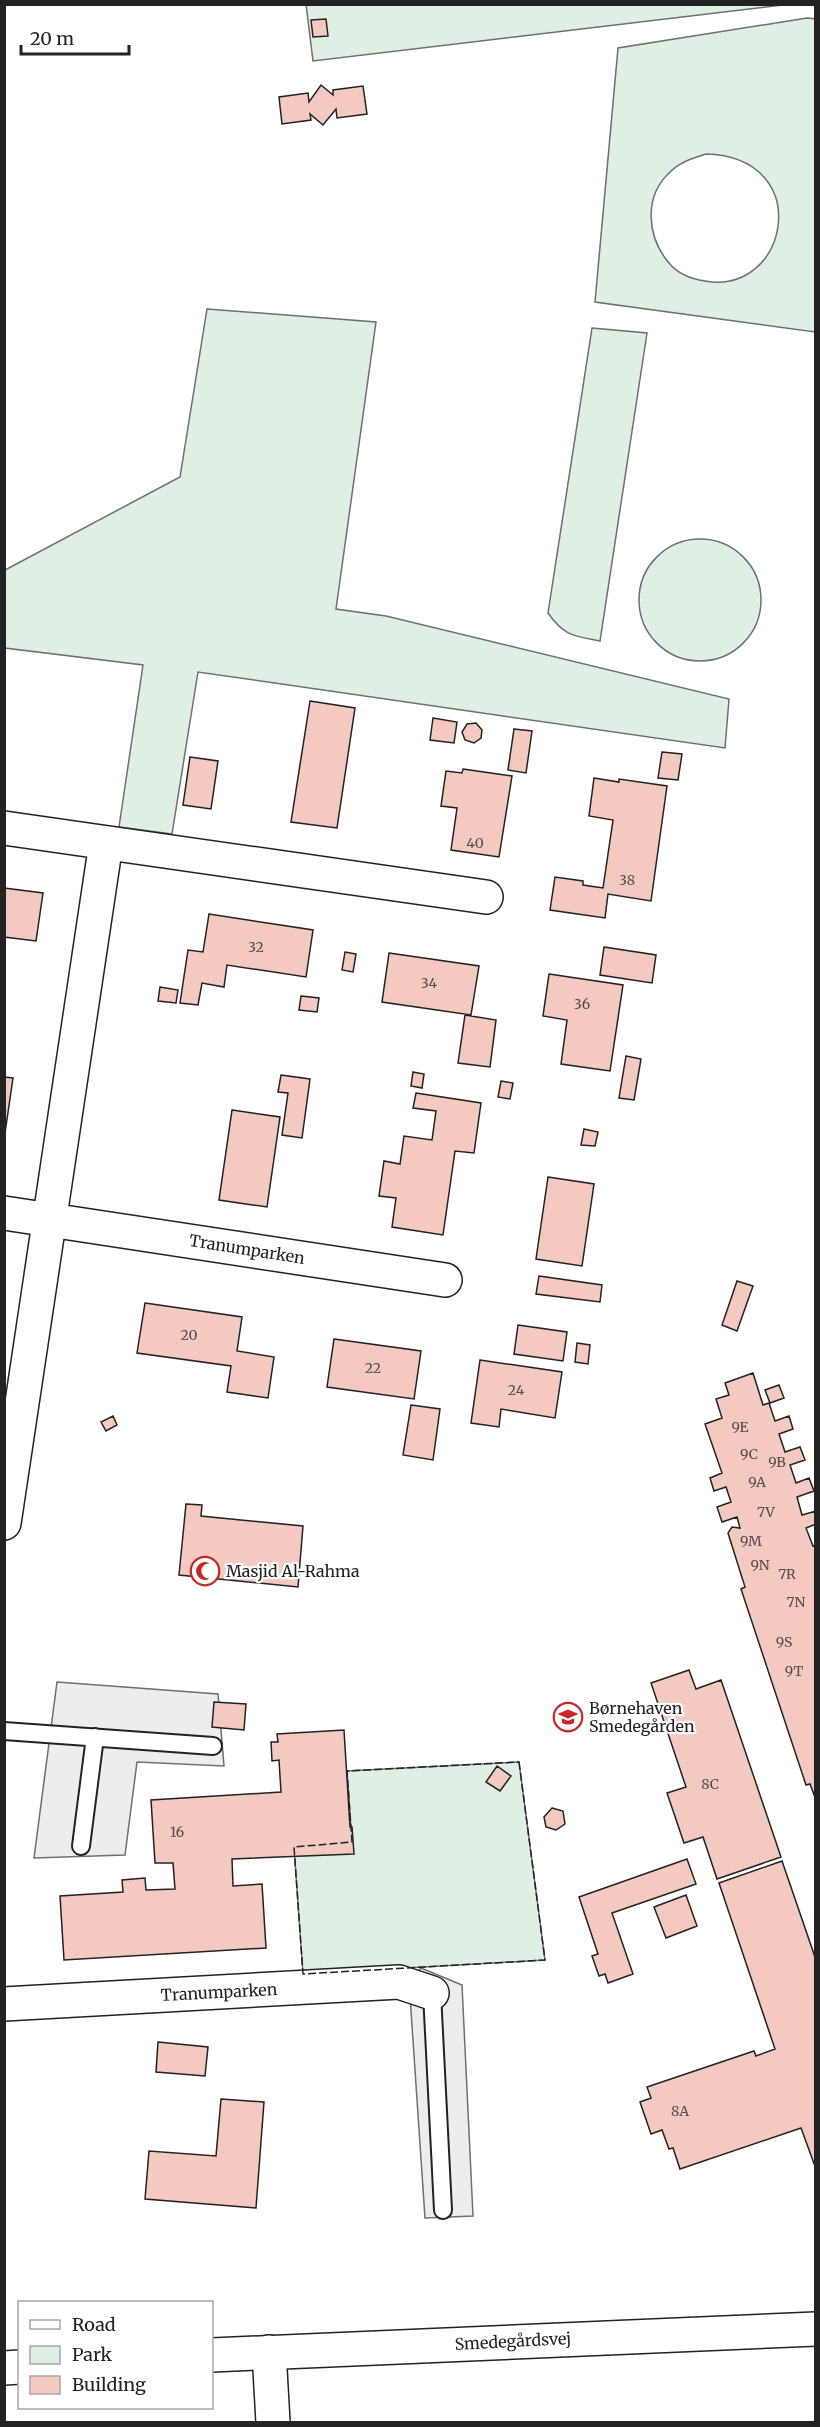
<svg xmlns="http://www.w3.org/2000/svg" width="820" height="2427" viewBox="0 0 820 2427" font-family="Merriweather,serif">
<style>
.green{fill:#e0efe3;stroke:#6f6f6f;stroke-width:1.5;fill-rule:evenodd}
.parking{fill:#ededed;stroke:#6f6f6f;stroke-width:1.5}
.building{fill:#f3c9c0;stroke:#222;stroke-width:1.5}
.lines{fill:none;stroke-linecap:round;stroke-linejoin:round}
.lane-casing{stroke:#222;stroke-width:20}
.street-casing{stroke:#222;stroke-width:36}
.secondary-casing{stroke:#222;stroke-width:36}
.lane{stroke:#fff;stroke-width:16}
.street{stroke:#fff;stroke-width:33}
.secondary{stroke:#fff;stroke-width:33}
.fence{stroke:#222;stroke-width:1.5;stroke-dasharray:8 3;stroke-linecap:butt}
.labels{text-anchor:middle;stroke-width:4.5;stroke-linejoin:round;paint-order:stroke}
.number-label{font-size:14px;fill:#564c4a}
.street-label{font-size:16px;fill:#222;stroke:#fff}
.poi-label{font-size:16px;fill:#222;stroke:#fff;text-anchor:start}
</style>
<rect width="100%" height="100%" fill="#fff"/>
<path class="green" d="M306,4L783,5L313,61Z
M807,18L816,19L815,332L595,302L618,48ZM706,154C816,157 789,296 705,281C691,279 678,274 669,263C647,237 643,197 670,172C680,162 693,158 706,154Z
M207,309L376,322L336,609L386,616L729,699L725,748L198,672L172,834L119,827L143,665L5,648V570L180,477Z
M592,328L647,333L600,641C574,636 564,636 548,613Z
M639 600a61 61 0 1 1 122 0a61 61 0 1 1-122 0Z
M519,1762L545,1960L303,1974L294,1847L352,1842L347,1771Z"/>
<path class="parking" d="M57,1682L218,1694L224,1766L137,1762L125,1855L34,1858Z
M421,1968L462,1985L473,2216L425,2218L409,1981Z"/>
<path class="building" d="M326,19L328,36L313,37L311,20Z
M321,85L333,95V90L363,86L367,114L337,118L336,109L323,125L310,114L311,120L282,124L279,97L308,93L309,102Z
M310,701L355,708L337,828L291,822Z
M433,718L457,722L454,743L430,740Z
M476,723L482,730L481,738L474,743L465,740L462,732L467,724Z
M514,729L532,731L526,773L508,770Z
M662,752L682,754L678,780L658,778Z
M190,757L218,761L211,809L183,805Z
M463,769L512,776L499,857L451,850L457,808L441,806L446,771L462,773Z
M594,778L619,782V779L667,786L651,901L608,894L605,918L550,910L555,877L583,881V885L603,888L613,820L589,816Z
M4,888L43,893L36,941L4,937Z
M209,914L313,930L306,977L227,965L224,987L202,983L198,1005L180,1003L188,950L203,952Z
M604,947L656,955L652,983L600,975Z
M345,952L356,954L353,972L342,970Z
M389,953L479,966L471,1015L382,1002Z
M549,974L623,985L610,1071L561,1064L567,1020L543,1016Z
M160,987L178,990L176,1003L158,1001Z
M301,996L319,998L317,1012L299,1010Z
M465,1015L496,1020L490,1067L458,1063Z
M626,1056L641,1059L634,1100L619,1098Z
M413,1072L424,1074L422,1088L411,1086Z
M281,1075L310,1079L302,1138L282,1135L288,1093L278,1092Z
M4,1077L13,1078L4,1140Z
M501,1081L513,1083L510,1099L498,1097Z
M416,1093L481,1103L474,1153L455,1151L443,1235L392,1227L396,1198L379,1196L384,1161L400,1164L404,1136L432,1140L436,1111L413,1108Z
M232,1110L280,1117L267,1207L219,1200Z
M584,1129L598,1132L595,1146L581,1145Z
M548,1177L594,1184L582,1266L536,1259Z
M539,1276L602,1285L600,1302L536,1294Z
M737,1281L753,1286L737,1331L722,1325Z
M145,1303L242,1317L237,1351L274,1357L268,1398L227,1392L231,1366L137,1353Z
M518,1325L567,1332L563,1361L514,1354Z
M334,1339L421,1351L414,1399L327,1387Z
M577,1343L590,1345L588,1364L575,1362Z
M480,1360L562,1372L555,1418L501,1409L499,1427L471,1423Z
M753,1373L763,1405L769,1403L775,1421L789,1416L793,1429L779,1434L785,1452L800,1447L805,1460L790,1465L796,1483L809,1478L814,1491L797,1497L802,1515L816,1511V1524L806,1528L813,1546L816,1545V1800L810,1784L806,1785L741,1589L745,1587L728,1533L732,1527L740,1528L737,1517L722,1522L717,1507L731,1502L726,1487L714,1491L710,1478L722,1473L705,1424L722,1418L716,1399L729,1395L725,1383Z
M779,1385L784,1398L770,1403L765,1390Z
M411,1405L440,1409L433,1460L403,1455Z
M113,1416L117,1425L106,1431L101,1422Z
M186,1504L202,1505L201,1516L303,1526L298,1587L179,1575Z
M689,1670L696,1689L721,1680L781,1857L717,1879L703,1837L684,1843L667,1793L686,1787L651,1683Z
M214,1702L246,1704L244,1730L212,1727Z
M344,1730L350,1827H352L354,1854L232,1859L233,1886L262,1884L266,1948L64,1960L60,1896L123,1892L122,1880L145,1878L146,1890L175,1889L173,1863H155L151,1800L281,1792L279,1760L272,1761L271,1742H278L277,1734Z
M497,1766L511,1776L500,1791L486,1782Z
M552,1808L563,1811L565,1824L556,1830L546,1827L544,1817Z
M687,1859L696,1884L612,1913L633,1974L608,1983L605,1974L599,1976L592,1956L598,1954L579,1897Z
M782,1861L816,1960V2169L801,2128L680,2169L673,2148L669,2149L662,2130L651,2134L640,2102L651,2098L647,2087L754,2051L756,2056L775,2049L719,1883Z
M686,1895L697,1926L666,1938L654,1907Z
M158,2042L208,2047L205,2076L156,2072Z
M221,2099L264,2102L256,2208L145,2199L149,2151L216,2156Z"/>
<g class="lines">
<g class="lane-casing">
<path id="lane" d="M4,1731L213,1746
M81,1846L95,1737
M432,1993L443,2210"/>
</g>
<g class="street-casing">
<path id="street" d="M4,828L486,897
M4,1213L445,1280
M4,1523L106,843
M4,2004L399,1982L432,1993
M269,2352L273,2422"/>
</g>
<g class="secondary-casing">
<path id="secondary" d="M212,2355L816,2329
M4,2368L20,2367"/>
</g>
<use href="#lane" class="lane"/>
<use href="#street" class="street"/>
<use href="#secondary" class="secondary"/>
<path class="fence" d="M519,1762L545,1960L303,1974L294,1847L352,1842L347,1771Z"/>
</g>
<defs>
<g id="mosque-ring" transform="scale(1.5)"><circle r="9.5" fill="#fff" stroke="#c62828" stroke-width="1.5"/><path d="M3.5-4.9A6 6 0 1 0 3.5 4.9A5 5 0 1 1 3.5-4.9Z" fill="#c62828"/></g>
<g id="school-ring" transform="scale(1.5)"><circle r="9.5" fill="#fff" stroke="#c62828" stroke-width="1.5"/><path d="M0-5L7-2L0 1L-7-2ZM-4 1L0 2.5L4 1V4Q0 6-4 4Z" fill="#c62828"/></g>
</defs>
<g fill-rule="evenodd">
<use href="#mosque-ring" x="205" y="1571"/>
<use href="#school-ring" x="568" y="1717"/>
</g>
<g class="labels">
<g class="number-label">
<text x="475" y="848">40</text>
<text x="627" y="885">38</text>
<text x="256" y="952">32</text>
<text x="429" y="988">34</text>
<text x="582" y="1009">36</text>
<text x="189" y="1340">20</text>
<text x="373" y="1373">22</text>
<text x="516" y="1395">24</text>
<text x="740" y="1432">9E</text>
<text x="749" y="1459">9C</text>
<text x="777" y="1467">9B</text>
<text x="757" y="1487">9A</text>
<text x="766" y="1517">7V</text>
<text x="751" y="1546">9M</text>
<text x="760" y="1570">9N</text>
<text x="787" y="1579">7R</text>
<text x="796" y="1607">7N</text>
<text x="784" y="1647">9S</text>
<text x="794" y="1676">9T</text>
<text x="710" y="1789">8C</text>
<text x="177" y="1837">16</text>
<text x="680" y="2116">8A</text>
</g>
<g class="street-label">
<text transform="translate(247 1249) rotate(9)" y="6">Tranumparken</text>
<text transform="translate(219 1992) rotate(-3)" y="6">Tranumparken</text>
<text transform="translate(513 2341) rotate(-3)" y="6">Smedegårdsvej</text>
</g>
<g class="poi-label">
<text x="226" y="1577">Masjid Al-Rahma</text>
<text x="589" y="1714">Børnehaven<tspan x="589" dy="18">Smedegården</tspan></text>
</g>
</g>
<rect width="820" height="2427" fill="none" stroke="#222222" stroke-width="12"/>
<rect x="18" y="2301" width="195" height="108" fill="#ffffff" stroke="#a7a7a7" stroke-width="1.5"/>
<rect x="30" y="2320" width="30" height="9" fill="#ffffff" stroke="#a7a7a7" stroke-width="1.5"/>
<text x="72" y="2331" font-size="18" fill="#222222">Road</text>
<rect x="30" y="2346" width="30" height="18" fill="#e0efe3" stroke="#a7a7a7" stroke-width="1.5"/>
<text x="72" y="2361" font-size="18" fill="#222222">Park</text>
<rect x="30" y="2376" width="30" height="18" fill="#f3c9c0" stroke="#a7a7a7" stroke-width="1.5"/>
<text x="72" y="2391" font-size="18" fill="#222222">Building</text>
<path d="M21 45v9h108v-9" fill="none" stroke="#222222" stroke-width="3"/>
<text x="30" y="45" font-size="18" fill="#222222" stroke="#ffffff" stroke-width="4.5" paint-order="stroke">20 m</text>
</svg>
